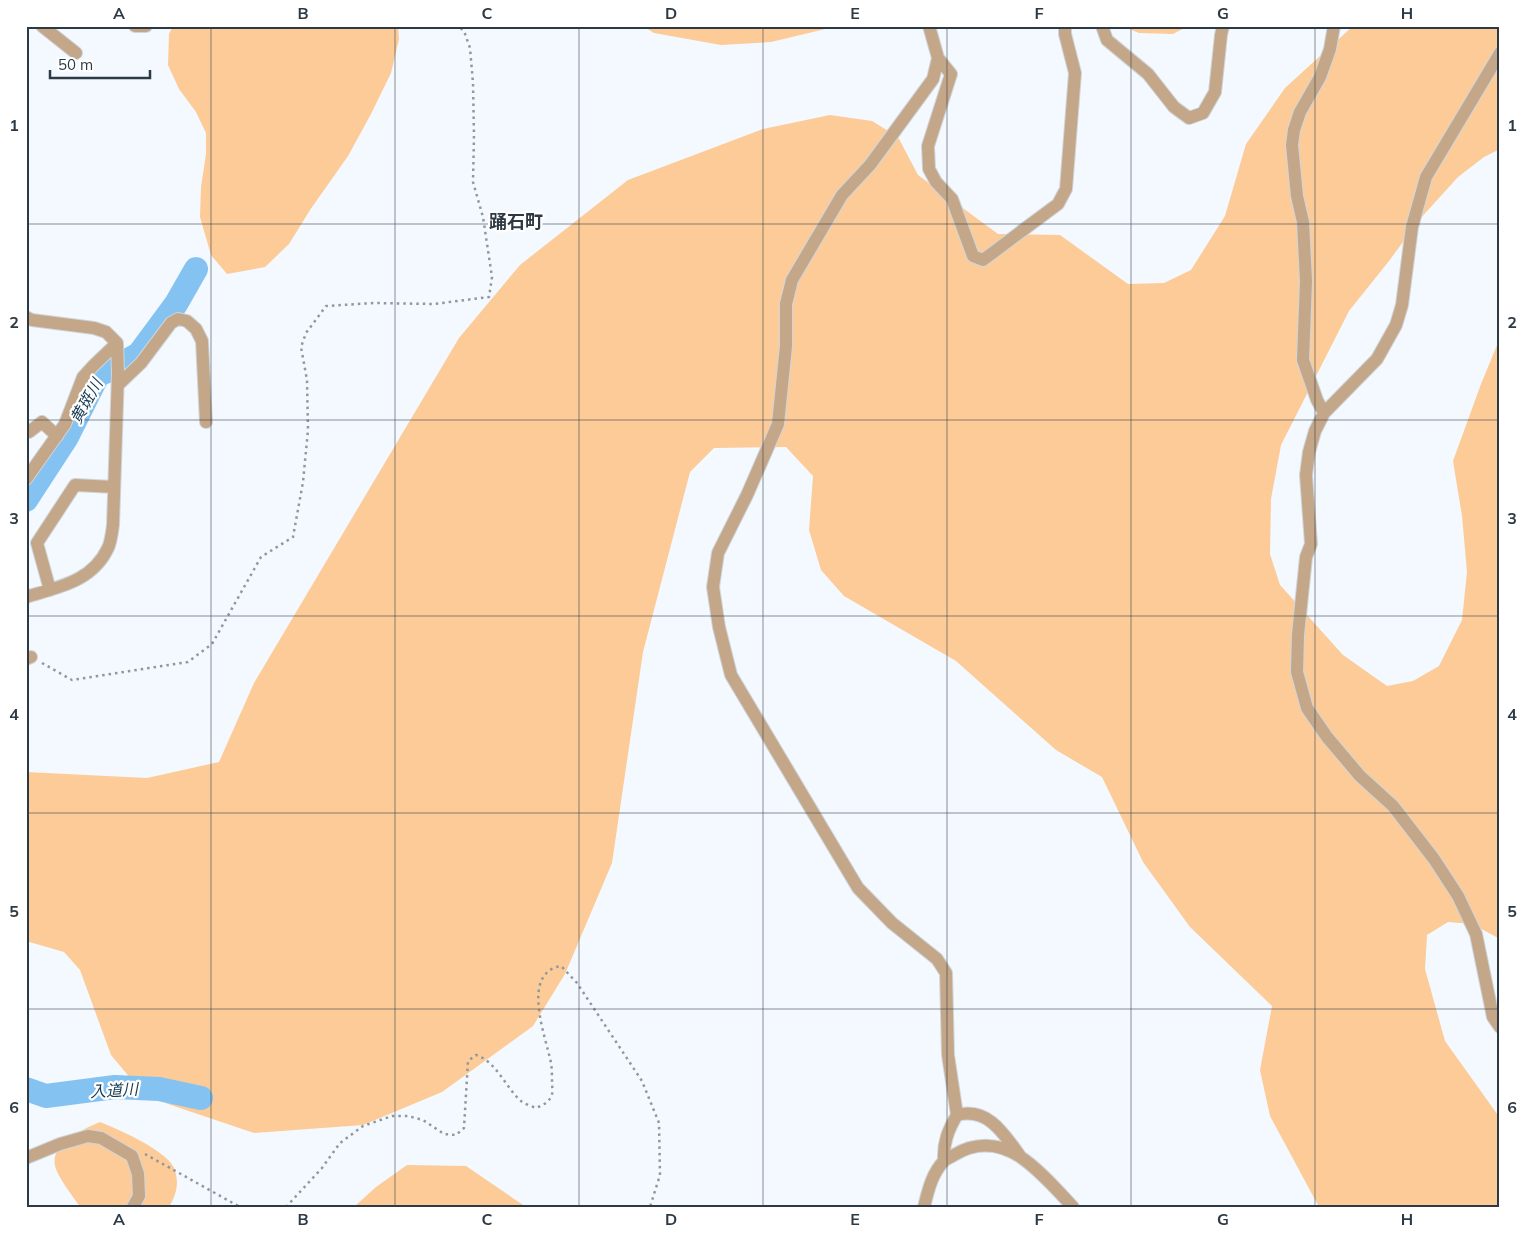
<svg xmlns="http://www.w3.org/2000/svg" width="1526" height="1233" viewBox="0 0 1526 1233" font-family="Mulish,'Noto Sans JP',sans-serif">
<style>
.green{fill:#fccb97}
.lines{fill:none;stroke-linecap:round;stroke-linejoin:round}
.river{stroke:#84c2f2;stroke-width:24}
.minor-casing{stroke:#cfd6dc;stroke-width:14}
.path{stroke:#8f989f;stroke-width:2.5;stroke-dasharray:2.5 4;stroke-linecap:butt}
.minor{stroke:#c4a789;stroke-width:12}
.grid{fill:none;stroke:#2d3943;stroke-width:1;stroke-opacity:0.55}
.labels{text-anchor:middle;stroke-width:4.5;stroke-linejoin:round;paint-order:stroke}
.water-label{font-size:16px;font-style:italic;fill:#193c54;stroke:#fff}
.quarter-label{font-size:18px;font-weight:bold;fill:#2d3943;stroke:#fff}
.neatline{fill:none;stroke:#2d3943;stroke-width:2}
.grid-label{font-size:16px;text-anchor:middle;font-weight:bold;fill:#2d3943}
</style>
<rect width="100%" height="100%" fill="#f3f9fe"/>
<path class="green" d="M173,26H398L399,39L391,73L371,114L348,156L310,210L289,244L265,267L227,274L211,255L200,217L201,187L206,154V133L196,112L179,89L168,65L169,34Z
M643,26H838L771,42L721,45L654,33Z
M1122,26H1188L1173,34L1139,33Z
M1353,26H1500V149L1484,157L1458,177L1419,220L1389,261L1349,311L1281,445L1271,499L1270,554L1280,585L1343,655L1387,686L1413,681L1439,666L1462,620L1467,572L1462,516L1453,461L1481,384L1500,338V939L1472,924L1448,922L1427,935L1425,969L1445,1041L1500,1118V1207H1319L1270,1116L1260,1070L1272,1006L1190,927L1143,862L1102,777L1056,750L956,661L844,596L821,570L809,530L813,476L786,447L714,448L690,472L643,652L612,863L565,974L533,1026L442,1092L363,1125L254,1133L168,1104L137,1086L111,1055L80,970L64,952L26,941V772L147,778L219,762L254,683L459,338L520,265L628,180L763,129L830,115L872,121L898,137L918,175L998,234L1060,235L1128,284L1164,283L1191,270L1225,216L1246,144L1285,88Z
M100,1122C118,1129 163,1149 173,1166C180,1180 177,1194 169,1207H81L78,1204C71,1194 58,1177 55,1166C50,1143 84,1129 100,1122Z
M407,1165L466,1166L526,1207H354L376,1187Z"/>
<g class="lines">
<path class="river" d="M26,500L67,437L98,375L112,369L139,354L176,304L196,269
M26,1089L46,1096L115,1087L159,1089L201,1098"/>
<g class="minor-casing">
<path id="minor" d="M42,26L76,53
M135,26H146
M929,26L938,58L951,74L928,146L929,169L936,182L952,199L973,256L983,260L1058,204L1066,189L1075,73L1065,34V26
M1102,26L1107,40L1148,74L1174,107L1189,118L1203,113L1215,92L1221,35L1223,26
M1500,53L1426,177L1412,227L1402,305L1396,325L1377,359L1324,413L1315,431L1309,452L1306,475L1311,544L1306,557L1298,635L1297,672L1307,708L1327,737L1360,776L1393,806L1434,859L1458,896L1476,934L1493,1017L1500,1027
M938,58L933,79L870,165L842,195L792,280L786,304V346L778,424L747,495L718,553L713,587L719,627L731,675L858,888L892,923L937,959L946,973L948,1055L957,1115
M26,317L32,320L94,328L106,332L117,343L118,373L113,525C112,532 111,542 108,548C92,582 58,587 26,597
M118,385L141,363L171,323L178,319L187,321L196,329L202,341L206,422
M1324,413L1317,400L1303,360L1306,281L1303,222L1297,196L1292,145L1294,130L1300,112L1320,77L1330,49L1334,26
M29,432L42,422L57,436
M26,479L65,424L83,377L94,365L117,343
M50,590L37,543L75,485L114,487
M26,659L31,657
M26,1158L60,1144L88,1136L101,1138L132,1156L138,1174L139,1196L133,1207
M944,1161C943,1143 948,1130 957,1115C988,1107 1004,1134 1020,1156
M924,1207C928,1191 932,1173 944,1161C946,1159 951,1157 954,1155C975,1142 998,1143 1019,1156C1037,1167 1059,1192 1073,1207"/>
</g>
<path class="path" d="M42,663L72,680L188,662L212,644L261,557L293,537L303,482L308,430L307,380L301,347L306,333L326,306L374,303L434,304L489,297L492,277L483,217L473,182L474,136L473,83L470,48L464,31L458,26
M145,1154L240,1207
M286,1207L322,1168L340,1143L363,1126L392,1116H408L423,1120L444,1134L456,1135L464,1128L468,1061L476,1055C497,1062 505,1087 521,1101C525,1104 531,1106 536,1108C543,1105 550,1102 552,1094C553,1091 552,1086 552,1082C552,1076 552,1069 551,1063C546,1037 520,973 561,966L577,983L642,1081L659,1123L660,1175L650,1207"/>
<use href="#minor" class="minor"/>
</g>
<path class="grid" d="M211,26V1207M395,26V1207M579,26V1207M763,26V1207M947,26V1207M1131,26V1207M1315,26V1207M26,224H1500M26,420H1500M26,616H1500M26,813H1500M26,1009H1500"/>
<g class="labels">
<g class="water-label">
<text transform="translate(86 401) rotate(-61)" y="6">黄斑川</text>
<text transform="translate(114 1090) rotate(-3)" y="6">入道川</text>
</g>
<g class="quarter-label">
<text x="516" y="228">踊石町</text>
</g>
</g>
<rect width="1526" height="1233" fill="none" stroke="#ffffff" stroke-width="55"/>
<path d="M50 70v8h100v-8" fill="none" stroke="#2d3943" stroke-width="2.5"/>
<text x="58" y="70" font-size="15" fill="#2d3943" stroke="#ffffff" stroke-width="4" paint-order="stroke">50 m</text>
<rect x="28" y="28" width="1470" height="1178" class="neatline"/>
<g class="grid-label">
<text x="119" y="19">A</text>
<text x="303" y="19">B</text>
<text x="487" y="19">C</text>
<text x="671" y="19">D</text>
<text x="855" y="19">E</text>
<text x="1039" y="19">F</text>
<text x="1223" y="19">G</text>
<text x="1407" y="19">H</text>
<text x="14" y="131">1</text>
<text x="1512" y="131">1</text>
<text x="14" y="328">2</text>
<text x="1512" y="328">2</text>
<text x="14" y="524">3</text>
<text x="1512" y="524">3</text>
<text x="14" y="720">4</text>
<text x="1512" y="720">4</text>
<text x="14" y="917">5</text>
<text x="1512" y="917">5</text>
<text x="14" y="1113">6</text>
<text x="1512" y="1113">6</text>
<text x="119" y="1225">A</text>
<text x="303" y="1225">B</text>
<text x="487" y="1225">C</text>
<text x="671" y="1225">D</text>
<text x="855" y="1225">E</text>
<text x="1039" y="1225">F</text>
<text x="1223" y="1225">G</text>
<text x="1407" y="1225">H</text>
</g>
</svg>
